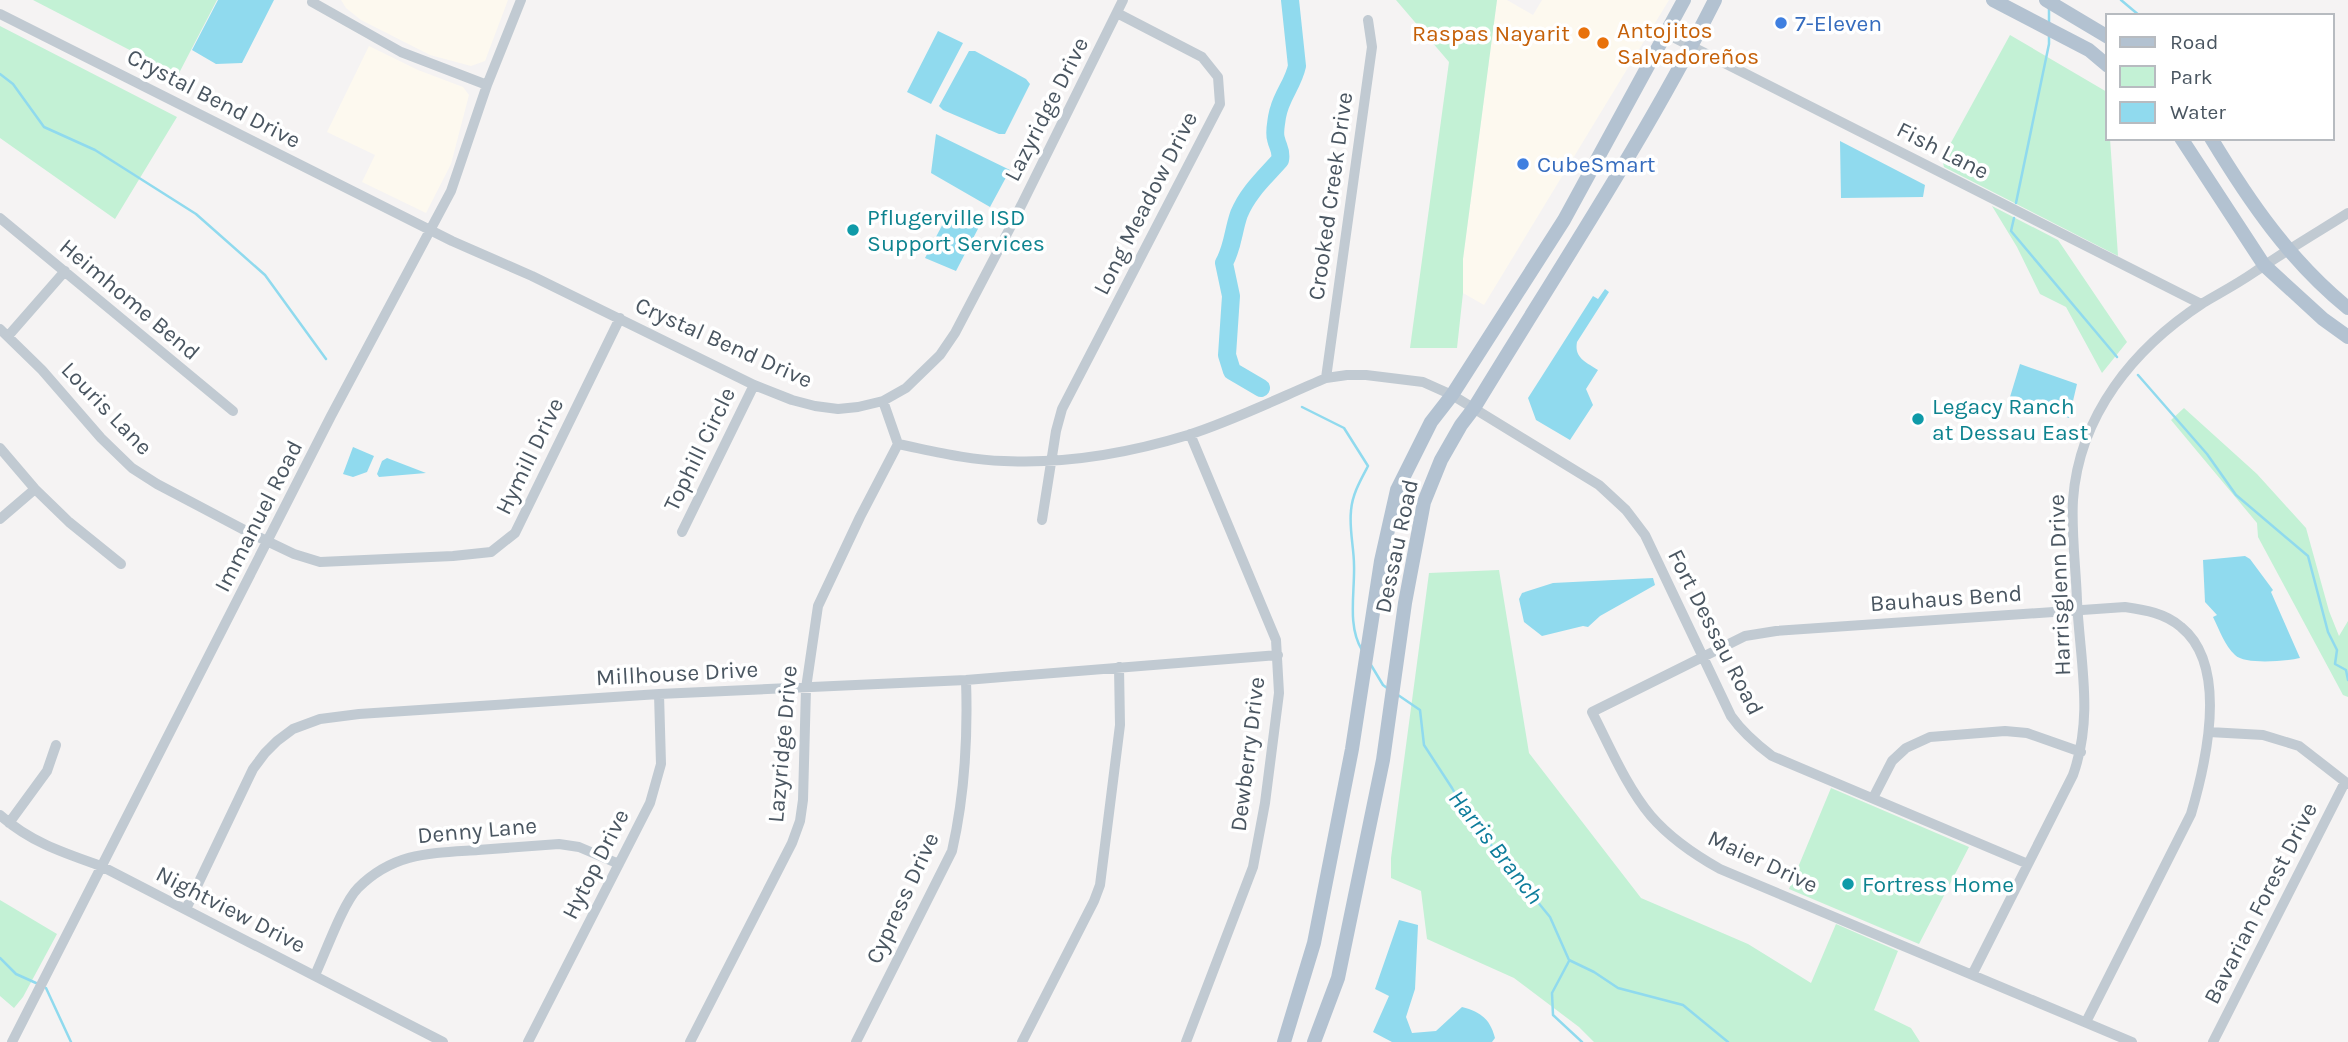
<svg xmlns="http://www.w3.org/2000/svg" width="2348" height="1042" viewBox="0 0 2348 1042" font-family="Karla,sans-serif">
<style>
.commercial{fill:#fdf9ef}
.green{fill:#c3f1d5}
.water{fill:#90daee}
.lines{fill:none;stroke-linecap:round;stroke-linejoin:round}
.stream{stroke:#90daee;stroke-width:2.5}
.river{stroke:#90daee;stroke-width:18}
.minor{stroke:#c1cad2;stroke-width:10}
.major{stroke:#b3c2d1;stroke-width:14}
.shop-dot{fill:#3f7fe0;stroke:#fff;stroke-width:2.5}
.food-dot{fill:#e8710a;stroke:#fff;stroke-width:2.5}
.culture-dot{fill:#0f9aa8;stroke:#fff;stroke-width:2.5}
.labels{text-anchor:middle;stroke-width:7;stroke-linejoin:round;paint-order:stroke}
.shop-label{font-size:23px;fill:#366cbe;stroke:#fff;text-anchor:start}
.food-label{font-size:23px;fill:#c56008;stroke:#fff;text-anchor:start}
.street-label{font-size:23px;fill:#4a5661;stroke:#fff}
.culture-label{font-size:23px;fill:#0d838f;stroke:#fff;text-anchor:start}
.water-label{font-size:24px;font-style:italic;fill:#0c7c9b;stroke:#fff}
</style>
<rect width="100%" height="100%" fill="#f5f3f3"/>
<path class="commercial" d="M341,0H508L485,61L471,66L430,55L361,20L346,8Z
M1497,0H1507L1533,15L1542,0H1669L1484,305L1463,293V259Z
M369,46L418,70L463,87L469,95L451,164L426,213L362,182L375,155L327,132Z"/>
<path class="green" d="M33,0H217L178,75Z
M1396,0H1497L1463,259V293L1457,348H1410L1449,62Z
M0,26L177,117L115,219L0,138Z
M2010,35L2107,92L2108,138H2110L2118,256L1944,167L1942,159Z
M1992,206L2058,240L2127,342L2102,373L2066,307L2040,294L2017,247Z
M2184,408L2257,474L2306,528L2329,611L2339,636L2348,621V697L2343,695L2258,537L2257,523L2171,420Z
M1499,570L1529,753L1641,898L1748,944L1811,983L1836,924L1898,951L1874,1010L1911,1028L1920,1042H1594L1579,1027L1514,978L1427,939L1421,891L1391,878V858L1429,573Z
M1831,788L1969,847L1919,944L1789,889Z
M0,900L57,934L23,997L14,1008L0,996Z"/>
<path class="water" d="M218,0H274L242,63L216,64L192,50Z
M938,31L963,43L931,104L907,92Z
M969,51H975L1026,79L1030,84L1005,134H999L943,110L939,106Z
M936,134L1010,170L990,207L931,173Z
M1840,141L1925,185L1923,197L1841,198Z
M953,211L981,223L956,271L925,258L949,212Z
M1605,289L1609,292L1577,342C1574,358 1586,362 1598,370L1586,389L1593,405L1570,440L1536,420L1528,398L1593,296L1598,299Z
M2020,364L2077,384L2069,418L2010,397Z
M353,447L374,456L367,472L353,477L343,474Z
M387,458L426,473L379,477L377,474L382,461Z
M2245,556L2250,559L2273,590L2271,592L2300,658C2287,661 2245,665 2235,655C2225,646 2219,629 2213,617L2217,615L2205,602L2203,560Z
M1653,578L1655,585L1600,616L1588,627L1583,626L1542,636L1524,622L1519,599L1522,593L1553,583Z
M1399,920L1418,925L1415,989L1406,1017L1412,1033L1436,1031L1462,1007C1481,1012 1490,1019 1495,1038L1492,1042H1392L1373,1032L1389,996L1375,989Z"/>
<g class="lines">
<path class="stream" d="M2121,0L2140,16
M2049,6V24
M0,74L13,84L44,127L95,150L196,214L265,275L326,359
M2016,203L2049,44V34
M2014,218L2011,231L2117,357
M2138,375L2207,454L2236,495L2308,556L2328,632L2337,650L2335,664L2346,670L2348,680
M1302,407L1344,428L1368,466C1360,481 1352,495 1351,511C1349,529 1354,548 1354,565C1355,592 1347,626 1362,650
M1371,665L1383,685L1387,688
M1398,695L1420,710L1424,745L1452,788L1469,818L1550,917L1569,960L1594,972L1618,988L1683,1005L1728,1042
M0,958L16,974L36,983
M1569,961L1552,993L1553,1015L1582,1042
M46,988L71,1042"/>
<path class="river" d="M1261,388L1232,371L1227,355L1231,296L1224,263C1233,247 1233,231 1239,214C1248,192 1265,177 1280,160C1282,151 1278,148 1276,139C1274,133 1276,124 1277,117C1280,97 1293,85 1297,66L1290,0"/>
<path class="minor" d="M313,0L312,2L401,52L487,85
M0,14L452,241L532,276L754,385L792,400L815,406L838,409L858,407L883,401L906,388L940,355L955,333L1011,226L1123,0
M1667,34L2201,304
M0,218L233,411
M0,329L42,370L101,438L132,468L157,484L250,533L294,554L320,562L453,556L491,552L515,533L620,318
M9,335L65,271
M1326,378L1372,47L1368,20
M883,401L898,444C933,451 968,460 1004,461C1066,464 1129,453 1188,435C1235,420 1281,397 1326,378L1347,375H1366L1423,382L1452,395L1599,485L1626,510L1645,535L1731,716C1743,733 1756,744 1772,756L2028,864
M0,448L35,489L69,522L121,564
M0,519L35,489
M1042,520L1056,431L1062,409L1220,104L1218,77L1202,57L1117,13
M682,532L754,385
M2209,732L2263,735L2299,746L2348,784
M1873,798L1892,761L1906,748L1930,737L2005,731L2027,733L2081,752
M0,815C30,842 64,853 101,866L443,1042
M9,823L47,771L56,745
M186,909L253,769L265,753L277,741L293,729L320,719L359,714L659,694L966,680L1278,655
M1973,973L2073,775C2094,716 2080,662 2077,601C2076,568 2071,533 2073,500C2079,415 2134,348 2203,303C2220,293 2237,284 2253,273C2284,252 2316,233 2348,213
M315,975C325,954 343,903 358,888C394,852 431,853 478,850C505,848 532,846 559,844L579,847L619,864
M2086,1022L2191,814C2206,763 2229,666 2181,627C2165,613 2145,610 2125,607L1776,631L1745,636L1592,712C1610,747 1626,786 1651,816C1670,838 1695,855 1720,869C1858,926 1995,984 2132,1042
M12,1042L331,416L451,191L487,85L521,0
M528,1042L650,803L661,764L659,694
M690,1042L792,843L800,821L803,800L806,688L818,606L860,517L898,444
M856,1042L952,851C965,794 968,738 966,680
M1022,1042L1094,901L1100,885L1120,725L1119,667
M1186,1042L1253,867L1265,803L1279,693L1276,640L1190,434
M2213,1042L2345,782"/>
<path class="major" d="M1993,0L2089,50L2108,66
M2046,0L2108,37
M2181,138L2264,265L2323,319L2348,337
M2211,138C2249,201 2290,261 2348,308
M1284,1042L1314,943L1352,749L1381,561L1397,490L1431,422L1452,395L1564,220L1684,0
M1314,1042L1338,978L1383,760L1405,603L1424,502L1441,460L1461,425L1474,408C1556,273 1644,141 1715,0"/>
</g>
<g class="shop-dot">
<circle cx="1781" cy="23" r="7"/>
<circle cx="1523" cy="164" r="7"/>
</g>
<g class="food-dot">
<circle cx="1584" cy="33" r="7"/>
<circle cx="1603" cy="43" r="7"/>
</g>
<g class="culture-dot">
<circle cx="853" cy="230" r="7"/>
<circle cx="1918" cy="419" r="7"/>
<circle cx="1848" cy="884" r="7"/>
</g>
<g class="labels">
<g class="shop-label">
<text x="1795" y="31">7-Eleven</text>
<text x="1537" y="172">CubeSmart</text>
</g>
<g class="food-label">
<text x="1617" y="38">Antojitos<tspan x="1617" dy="26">Salvadoreños</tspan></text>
<text x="1570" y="41" text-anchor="end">Raspas Nayarit</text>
</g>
<g class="street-label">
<text transform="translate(214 98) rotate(27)" y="8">Crystal Bend Drive</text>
<text transform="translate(1046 109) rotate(-63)" y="8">Lazyridge Drive</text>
<text transform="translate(1943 150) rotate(27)" y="8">Fish Lane</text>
<text transform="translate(1330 196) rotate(-82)" y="8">Crooked Creek Drive</text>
<text transform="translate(1145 203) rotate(-63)" y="8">Long Meadow Drive</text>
<text transform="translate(130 299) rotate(40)" y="8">Heimhome Bend</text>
<text transform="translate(724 342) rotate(24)" y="8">Crystal Bend Drive</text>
<text transform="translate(107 408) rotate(46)" y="8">Louris Lane</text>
<text transform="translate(699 449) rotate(-64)" y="8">Tophill Circle</text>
<text transform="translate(529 456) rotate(-64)" y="8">Hymill Drive</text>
<text transform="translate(258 516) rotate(-63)" y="8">Immanuel Road</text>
<text transform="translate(1396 546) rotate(-78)" y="8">Dessau Road</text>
<text transform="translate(2059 585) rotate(-92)" y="8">Harrisglenn Drive</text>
<text transform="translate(1946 598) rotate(-4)" y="8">Bauhaus Bend</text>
<text transform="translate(1716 632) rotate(63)" y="8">Fort Dessau Road</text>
<text transform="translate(677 673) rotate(-3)" y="8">Millhouse Drive</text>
<text transform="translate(782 744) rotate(-85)" y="8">Lazyridge Drive</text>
<text transform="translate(1247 754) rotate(-83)" y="8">Dewberry Drive</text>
<text transform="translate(477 830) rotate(-5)" y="8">Denny Lane</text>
<text transform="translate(1763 861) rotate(25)" y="8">Maier Drive</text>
<text transform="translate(595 864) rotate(-63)" y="8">Hytop Drive</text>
<text transform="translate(902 898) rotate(-65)" y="8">Cypress Drive</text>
<text transform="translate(2260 903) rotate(-63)" y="8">Bavarian Forest Drive</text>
<text transform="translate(231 909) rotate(27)" y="8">Nightview Drive</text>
</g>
<g class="culture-label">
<text x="867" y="225">Pflugerville ISD<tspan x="867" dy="26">Support Services</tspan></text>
<text x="1932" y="414">Legacy Ranch<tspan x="1932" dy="26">at Dessau East</tspan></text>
<text x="1862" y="892">Fortress Home</text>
</g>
<g class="water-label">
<text transform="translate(1496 847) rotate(52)" y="8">Harris Branch</text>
</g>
</g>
<rect x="2106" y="14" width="228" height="126" fill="#ffffff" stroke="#b7bbc0" stroke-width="2"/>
<rect x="2120" y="37" width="35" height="10" fill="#b3c2d1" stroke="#b7bbc0" stroke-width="2"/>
<text x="2170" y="49" font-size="21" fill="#4a5661">Road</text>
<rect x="2120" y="66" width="35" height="21" fill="#c3f1d5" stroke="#b7bbc0" stroke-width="2"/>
<text x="2170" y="84" font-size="21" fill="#4a5661">Park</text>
<rect x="2120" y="102" width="35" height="21" fill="#90daee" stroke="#b7bbc0" stroke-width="2"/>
<text x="2170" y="119" font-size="21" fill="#4a5661">Water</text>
</svg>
